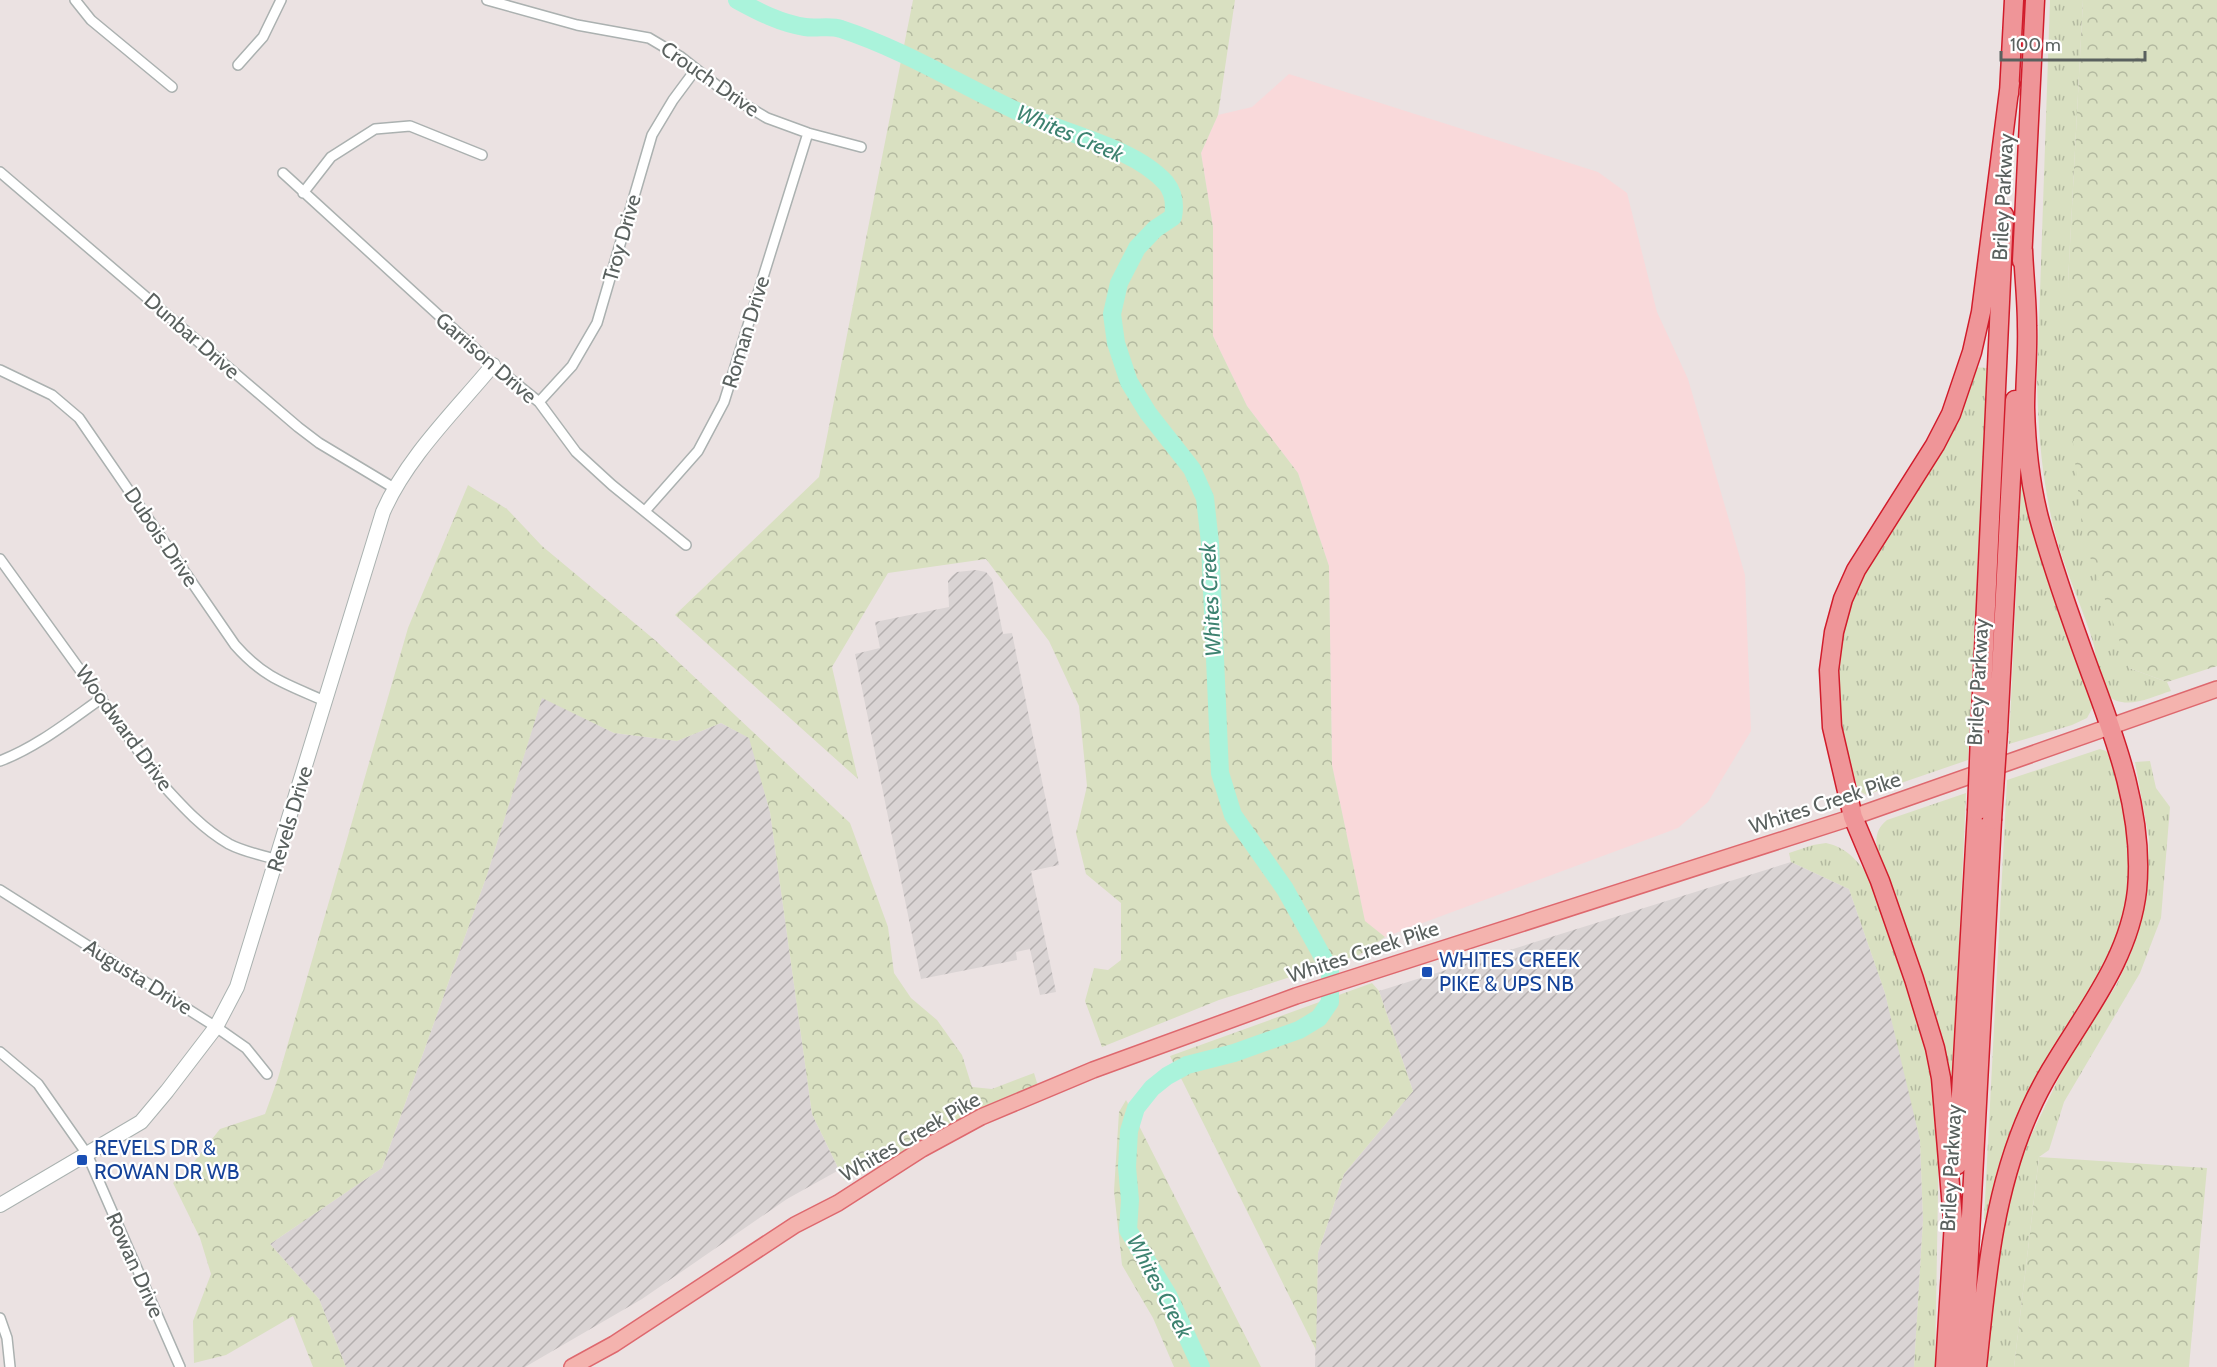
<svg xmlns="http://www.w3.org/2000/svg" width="2217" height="1367" viewBox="0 0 2217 1367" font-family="Cabin,sans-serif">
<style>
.commercial{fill:#f9d9da}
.industrial{fill:url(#industrial-furrows)}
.grass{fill:url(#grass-tufts)}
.forest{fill:url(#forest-crowns)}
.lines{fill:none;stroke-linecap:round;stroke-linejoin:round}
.river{stroke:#aaf3db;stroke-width:18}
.street-casing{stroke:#abb1b0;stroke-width:12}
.secondary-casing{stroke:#aab2b0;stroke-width:16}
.primary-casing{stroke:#de686e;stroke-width:18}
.highway-casing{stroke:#d11c2b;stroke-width:21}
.street{stroke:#fff;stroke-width:9}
.secondary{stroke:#fff;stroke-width:14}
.primary{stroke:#f4b3ae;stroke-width:15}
.highway{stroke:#ef9598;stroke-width:18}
.highway-bridge-casing{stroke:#d11c2b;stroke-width:21;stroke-linecap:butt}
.highway-bridge{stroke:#ef9598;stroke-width:18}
.transit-dot{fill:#1a4fb4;stroke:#fff;stroke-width:2}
.labels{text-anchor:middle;stroke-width:4.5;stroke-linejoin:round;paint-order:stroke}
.street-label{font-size:21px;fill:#5a615f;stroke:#fff}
.transit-label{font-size:21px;fill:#164399;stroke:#fff;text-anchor:start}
.water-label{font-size:22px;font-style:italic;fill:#3d8270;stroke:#fff}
</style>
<defs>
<pattern id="industrial-furrows" width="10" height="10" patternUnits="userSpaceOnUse" patternTransform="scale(1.5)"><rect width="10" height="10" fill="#dad4d4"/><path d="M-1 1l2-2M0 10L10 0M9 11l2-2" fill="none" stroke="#b4afaf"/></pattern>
<pattern id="grass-tufts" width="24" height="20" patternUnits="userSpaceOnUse" patternTransform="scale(1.5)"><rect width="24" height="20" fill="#d9e0c1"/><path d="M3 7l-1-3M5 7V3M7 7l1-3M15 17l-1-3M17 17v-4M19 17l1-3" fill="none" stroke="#b3b9a0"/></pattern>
<pattern id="forest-crowns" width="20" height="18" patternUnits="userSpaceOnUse" patternTransform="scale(1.5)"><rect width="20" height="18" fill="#d9e0c1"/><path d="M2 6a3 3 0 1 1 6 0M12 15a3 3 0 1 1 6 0" fill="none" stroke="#b3b9a0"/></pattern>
</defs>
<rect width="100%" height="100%" fill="#ebe2e2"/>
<path class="commercial" d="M1289,74L1598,172L1627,193L1657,312L1688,379L1745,575L1751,731L1708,802L1678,828L1385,937L1365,922L1332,765L1329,566L1298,473L1247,406L1213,336V227L1201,153L1218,115L1252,107Z"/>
<path class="industrial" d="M976,570L986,572L992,579L1003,634L1012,633L1059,865L1031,871L1056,992L1040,995L1030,949L1016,952L1017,960L921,979L855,654L880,648L875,622L949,607L948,581L952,576L957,572Z
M542,697L614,733L677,741L721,723L750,738L770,812L812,1114L839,1170L787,1199L642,1299L525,1367H346L319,1299L270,1244L382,1168L487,875Z
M1791,862L1849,889L1885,993L1909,1088L1920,1140L1923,1220L1914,1367H1315L1318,1253L1344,1174L1413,1091L1379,991Z"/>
<path class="grass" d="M2050,0H2083L2068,282L2129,668L2167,682L2171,691C2151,697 2124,712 2106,694C2094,681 2098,658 2093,642C2083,610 2069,579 2059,547C2043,493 2038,436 2037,380Z
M1973,367L1987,368L1968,760L1866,795L1858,790L1840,727L1836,673L1839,645L1851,598Z
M2022,464L2094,705L2087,718L2072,725L2009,744Z
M2100,749L2106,751L2110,755L2130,820L2132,881L2119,940L2047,1064L1990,1221L1984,1219L2007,780Z
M2150,761L2156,788L2170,807L2161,918L2140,973L2064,1102L2049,1150L2039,1157L2014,1367H1985L2000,1236L2010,1190L2026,1146L2067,1061L2117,984L2131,953L2141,921L2147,883L2149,839L2135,762Z
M1966,793L1953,1075L1947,1077L1880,863C1876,846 1872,832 1887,820Z
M1826,843C1847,848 1854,858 1867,873L1919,1026L1933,1080L1939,1136L1935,1367H1914L1923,1220L1920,1140L1885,993L1849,889L1791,862L1789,853L1813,845Z"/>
<path class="forest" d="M913,0H1235L1218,115L1201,153L1213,227V336L1247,406L1298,473L1329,566L1332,765L1365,921L1385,937L1359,955L1219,1000L1102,1047L1085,1001L1094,968L1108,970L1121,960V903L1086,874L1076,833L1087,786L1079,706L1049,641L986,559L888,573L832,667L858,779L675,615L819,477Z
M2083,0H2217V666L2167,682L2129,668L2083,537L2072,433L2068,282Z
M468,485L507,509L542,546L656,641L850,823L888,927L894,973L911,998L937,1020L962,1055L972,1087L992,1089L1034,1073L1038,1086L844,1180L812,1114L770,812L749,738L721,723L677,741L614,733L542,698L487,875L382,1168L270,1244L319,1299L346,1367H313L293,1316L226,1355L194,1363L193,1321L211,1274L200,1238L173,1183L189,1168L220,1129L265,1114L278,1078L408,628Z
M1372,983L1379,991L1413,1091L1344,1174L1318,1253L1316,1350L1170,1056Z
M1126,1100L1261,1367H1174L1153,1318L1122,1265L1114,1191L1119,1112Z
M2039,1157L2207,1168L2189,1367H2014Z"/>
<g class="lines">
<path class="river" d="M737,0C759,12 780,23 805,27C816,29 830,25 841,29C905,50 962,86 1023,114C1065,134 1134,147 1166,183C1174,193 1175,206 1173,217L1155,229L1137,248L1119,283L1112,314L1116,343L1129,382L1148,413L1192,469L1205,498L1210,543L1220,773L1233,815L1285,889L1330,970V1002L1319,1018L1299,1030L1262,1043L1234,1053L1187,1065L1167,1076L1152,1088L1136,1108L1129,1131L1127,1167L1130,1200L1128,1230L1168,1295L1201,1367"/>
<g class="street-casing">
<path id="street" d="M75,0L91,20L172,87
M487,0L577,25L649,38L681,57L729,95L767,118L808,133L861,147
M238,65L263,37L281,0
M0,172L298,427L319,443L394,488
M283,173L493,365L539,402L576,452L612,485L686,545
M303,193L331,157L375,129L410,126L482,155
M0,370L52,395L79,418L235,645C264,678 286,684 325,701
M539,402L572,366L597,323L652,135L673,100L696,69
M645,511L698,451L724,402L808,133
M0,559L163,785C183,807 203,829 229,844C244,852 262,855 278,860
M0,761C37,747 69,721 102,698
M0,890L216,1027L246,1048L267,1074
M0,1052L38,1084L87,1154L180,1367
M0,1318L7,1338L10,1367"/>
</g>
<g class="secondary-casing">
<path id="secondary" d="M0,1205L141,1122L167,1091L216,1027L237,987L383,512C407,457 455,411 493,365"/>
</g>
<g class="primary-casing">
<path id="primary" d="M572,1367L614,1344L795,1225L838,1203L922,1149L981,1117L1093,1070L1296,996L1853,817L2217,689"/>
</g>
<g class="highway-casing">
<path id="highway" d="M2009,94L2014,0
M2022,261L2035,0
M1998,731L2015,400
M1980,736L2004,215
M1957,1165L1977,811
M1954,1232L1941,1078L1935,1048L1914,979L1880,881L1853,817L1832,727L1829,670L1834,632L1843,599L1856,570L1935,445L1951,414L1972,352L1981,312L2010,83
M1945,1367L1954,1222
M1963,1367L1992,820
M1977,1367C1986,1279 1993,1192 2030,1110C2063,1035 2128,974 2137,890C2144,816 2117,743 2091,674C2073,625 2053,570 2039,518C2030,483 2026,445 2025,408C2025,381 2028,353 2027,326C2027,301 2024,275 2023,250"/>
</g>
<use href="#street" class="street"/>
<use href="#secondary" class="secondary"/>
<use href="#primary" class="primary"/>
<use href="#highway" class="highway"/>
<g class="highway-bridge-casing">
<path id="highway-bridge" d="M1977,811L1980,736
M1992,820L1998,731"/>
</g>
<use href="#highway-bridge" class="highway-bridge"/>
</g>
<g class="transit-dot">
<rect x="1421" y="966" width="12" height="12" rx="3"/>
<rect x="76" y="1154" width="12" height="12" rx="3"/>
</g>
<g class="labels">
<g class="street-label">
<text transform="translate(710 79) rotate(35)" y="7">Crouch Drive</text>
<text transform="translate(2003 197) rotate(-87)" y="7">Briley Parkway</text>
<text transform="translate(622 238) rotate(-74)" y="7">Troy Drive</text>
<text transform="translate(746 332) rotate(-73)" y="7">Roman Drive</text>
<text transform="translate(192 336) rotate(41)" y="7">Dunbar Drive</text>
<text transform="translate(486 358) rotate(41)" y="7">Garrison Drive</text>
<text transform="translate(161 537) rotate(56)" y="7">Dubois Drive</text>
<text transform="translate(1978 682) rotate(-87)" y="7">Briley Parkway</text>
<text transform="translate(124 728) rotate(54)" y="7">Woodward Drive</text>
<text transform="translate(1825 803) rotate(-18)" y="7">Whites Creek Pike</text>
<text transform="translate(290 819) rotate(-73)" y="7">Revels Drive</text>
<text transform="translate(1363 952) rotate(-18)" y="7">Whites Creek Pike</text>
<text transform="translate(138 977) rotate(32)" y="7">Augusta Drive</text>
<text transform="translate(910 1137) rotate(-30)" y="7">Whites Creek Pike</text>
<text transform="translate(1951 1168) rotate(-87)" y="7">Briley Parkway</text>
<text transform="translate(135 1265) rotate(66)" y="7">Rowan Drive</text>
</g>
<g class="transit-label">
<text x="1439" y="967">WHITES CREEK<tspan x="1439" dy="24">PIKE &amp; UPS NB</tspan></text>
<text x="94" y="1155">REVELS DR &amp;<tspan x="94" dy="24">ROWAN DR WB</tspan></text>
</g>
<g class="water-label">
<text transform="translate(1070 133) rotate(23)" y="8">Whites Creek</text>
<text transform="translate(1210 600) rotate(-93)" y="8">Whites Creek</text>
<text transform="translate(1160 1286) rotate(62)" y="8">Whites Creek</text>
</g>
</g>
<path d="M2001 51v9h144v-9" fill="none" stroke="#5a615f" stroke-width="3"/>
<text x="2010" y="51" font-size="18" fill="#5a615f" stroke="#ffffff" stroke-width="4.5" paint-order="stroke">100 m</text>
</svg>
